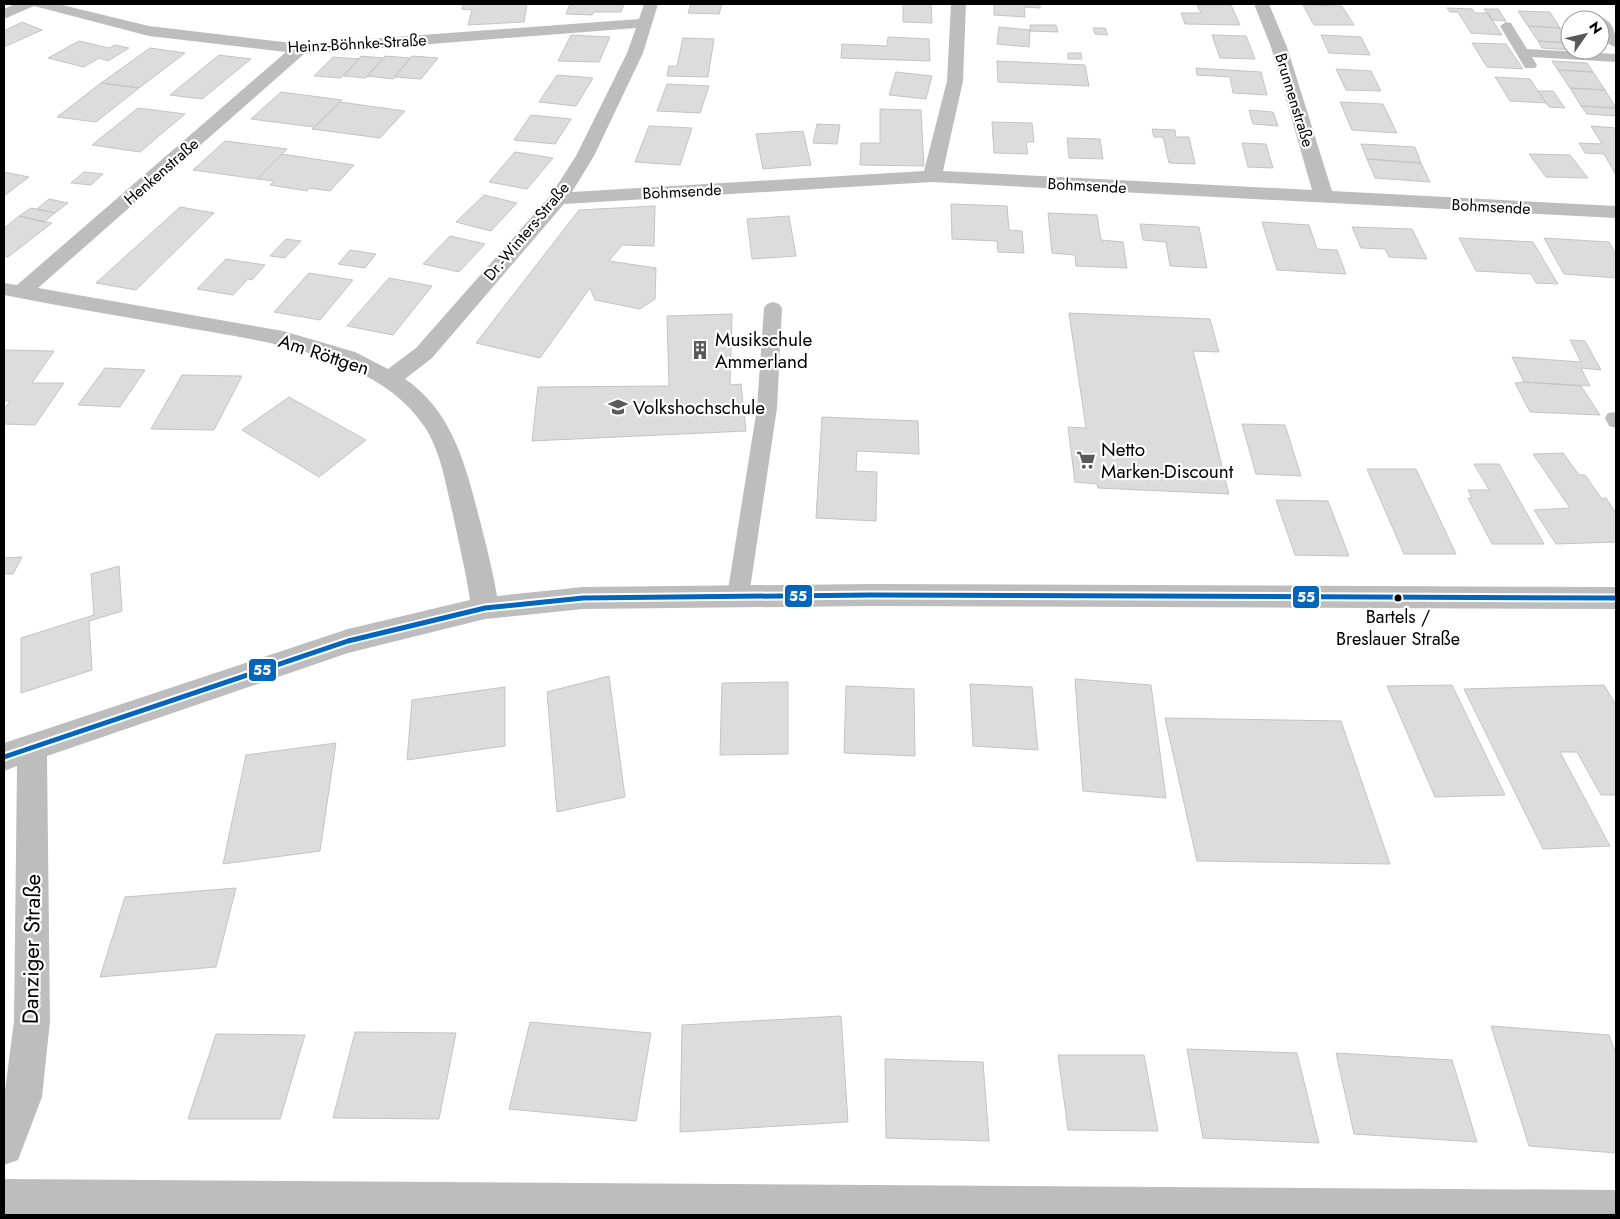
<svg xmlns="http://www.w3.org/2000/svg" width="1620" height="1219" viewBox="0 0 1620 1219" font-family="Jost,sans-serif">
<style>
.building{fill:#dcdcdc;stroke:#c4c4c4}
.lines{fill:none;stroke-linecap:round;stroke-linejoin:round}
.lane{fill:#bdbdbd;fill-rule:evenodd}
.street{fill:#bdbdbd;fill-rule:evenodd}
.bus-1-casing{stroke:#fff;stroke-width:9}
.bus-1{stroke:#0065bd;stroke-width:5}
.bus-dot{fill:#000;stroke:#fff;stroke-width:2}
.labels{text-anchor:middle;stroke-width:4.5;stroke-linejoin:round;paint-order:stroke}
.far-street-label{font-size:16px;fill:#000;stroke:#fff}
.bus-label{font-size:18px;fill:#000;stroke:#fff}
.poi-label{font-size:19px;fill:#000;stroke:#fff;text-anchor:start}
.street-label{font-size:19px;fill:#000;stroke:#fff}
.near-street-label{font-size:22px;fill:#000;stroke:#fff}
.line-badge{stroke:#fff;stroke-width:2}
.badge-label{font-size:14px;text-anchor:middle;font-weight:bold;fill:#fff}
</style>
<rect width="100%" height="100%" fill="#fff"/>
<path class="building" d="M463,4H527L524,22L468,25L472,10L462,9Z
M570,4H624L621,12H594L592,15L566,14Z
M691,4H722L719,14L688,13Z
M903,4H931L932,23L903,22Z
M994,4H1040V8L1024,7L1025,17L994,15Z
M1197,5H1231L1240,25L1185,24L1181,13H1201Z
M1303,5L1342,6L1354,25H1314Z
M1447,8L1472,9L1475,13H1488L1502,35L1471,33L1458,12H1450Z
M1484,9H1498L1506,21L1492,20Z
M1518,11L1550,12L1560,28L1528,26Z
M22,22L42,30L4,47V31Z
M1030,25H1056L1058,32L1030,31Z
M1528,26L1560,28L1570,43L1538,41Z
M999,27L1030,30L1029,47L997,44Z
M1093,28H1105L1108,35L1095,34Z
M571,35L610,37L599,62L558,61Z
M1212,35L1246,36L1255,59L1220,58Z
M1321,35L1361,37L1370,55L1329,53Z
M888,37L929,39L930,61L841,58L842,44L887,46Z
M683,38L714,39L708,77L667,76L669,66H677Z
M79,41L109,48L115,45L129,48L108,61L99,58L84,67L48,58Z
M1538,41L1570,43V50L1542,48Z
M1472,43L1506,44L1523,69L1487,67Z
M150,48L185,53L139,88L101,83Z
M1068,53H1081L1082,59H1068Z
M219,55L251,59L202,99L170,95Z
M361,56L383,58L366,78L344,76Z
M385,56L410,58L393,79L367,76Z
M412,56L438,58L421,79L395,77Z
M333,57L359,59L341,78L314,76Z
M997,61L1085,65L1089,86L998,82Z
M1552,61L1587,63L1593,72L1558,70Z
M1196,68L1261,72L1267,95L1233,93L1230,77L1197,75Z
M1336,69L1371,71L1381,91L1346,90Z
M1558,70L1593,72L1605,90L1570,88Z
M896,72L932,76L926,99L889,95Z
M557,75L593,78L576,106L539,102Z
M1495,77L1530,79L1546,103L1510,101Z
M101,83L139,88L96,122L57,117Z
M667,84L709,86L700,113L657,111Z
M1570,88L1605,90L1616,108L1581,106Z
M1538,91H1553L1565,108L1549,107Z
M281,92L342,100L314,127L251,119Z
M340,102L405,111L380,138L312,129Z
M1340,102L1383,104L1397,133L1352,130Z
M1581,106L1616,108V116L1587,114Z
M138,108L185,114L140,152L92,145Z
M880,109L921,110L924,166L860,165L861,143H880Z
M1249,110L1273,112L1278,126L1253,124Z
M531,115L571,119L555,144L514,140Z
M992,122L1032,123L1034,142H1026L1028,154L994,153Z
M817,124L840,125L837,144L813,143Z
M649,126L692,128L680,165L635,162Z
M1591,126L1616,128V175L1604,154L1585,153L1579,143L1602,144Z
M1152,129L1175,130L1176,137H1189L1195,164L1169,163L1163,137H1154Z
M803,131L811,165L763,169L756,134Z
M1067,138L1100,139L1103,159L1069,158Z
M225,141L287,149L257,179L193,170Z
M1242,143L1266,144L1273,168L1248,167Z
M1361,144L1415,147L1421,163L1367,159Z
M515,152L553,158L527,189L489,182Z
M282,154L354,165L330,191L309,188L307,191L270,185L274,181L257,179Z
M1529,154L1570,155L1588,178L1546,177Z
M1367,159L1421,163L1430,182L1375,178Z
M4,172L29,177L4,196Z
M84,172L103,174L91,185L71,183Z
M484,195L517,203L491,231L456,222Z
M49,199L68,203L55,213L37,209Z
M951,204L1007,206L1009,230L1022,231L1024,253L998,252L997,241L952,239Z
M655,206L654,246L622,245L609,261L656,268L655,299L640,309L595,300L590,288L540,358L476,343L579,210Z
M180,207L214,213L136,290L96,283Z
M31,208L55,213L44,222L19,216Z
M1048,213L1097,215L1101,240L1123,242L1127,268L1076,266L1075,255L1052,253Z
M19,216L52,223L8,257L4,256V228Z
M789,216L796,256L752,259L747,219Z
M1262,222L1309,225L1317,249L1337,250L1346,274L1277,270Z
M1140,224L1199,227L1207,268L1170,266L1166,242L1143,240Z
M1352,227L1412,229L1427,259L1389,257L1385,249L1361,248Z
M450,236L485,244L459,272L423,264Z
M1459,238L1533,242L1558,284L1536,283L1531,274L1476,271Z
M1544,238L1609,242L1616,254V278L1564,274Z
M286,239L301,241L285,258L270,256Z
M350,250L376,254L365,268L338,264Z
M226,259L265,265L252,280L248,279L233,295L197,289Z
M309,273L353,280L320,320L274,312Z
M389,278L432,286L393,335L347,326Z
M1069,313L1210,319L1219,352L1193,351L1229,494L1098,488L1097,484L1075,482L1068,427L1086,428Z
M732,314L730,385L741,384L746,431L532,441L538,387L669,386L667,316Z
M1570,340L1585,341L1601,370L1581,368L1590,386L1524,382L1512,357L1581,362Z
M4,350L54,351L32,383H64L35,425L4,424V410L10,401H4Z
M105,368L145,370L120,407L78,405Z
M182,375L242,376L214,430L151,429Z
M1524,382L1581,386L1600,415L1530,412L1515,383Z
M289,397L366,440L319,477L242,430Z
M822,417L918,421L919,454L857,451L856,471L877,472L876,521L816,518Z
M1242,424L1285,425L1301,476L1256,474Z
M1563,453L1579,475H1585L1602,499L1606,498L1616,513V542L1556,544L1534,510L1570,508L1533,454Z
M1474,464H1499L1544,544H1492L1468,498H1472L1468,490H1489Z
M1367,469H1416L1456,554H1404Z
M1276,500L1328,501L1349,556L1295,555Z
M22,557L13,574H4V558Z
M119,566L122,611L89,621L92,670L21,693V638L94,615L91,574Z
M609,676L625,797L557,812L547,692Z
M1075,679L1151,685L1166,798L1083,791Z
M788,682V754L720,755L722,683Z
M970,684L1032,687L1038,750L973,746Z
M1452,685L1505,795L1435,797L1387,686Z
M1604,685L1616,705V795H1601L1577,752H1560L1610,846L1543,849L1464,689Z
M846,686L914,689L915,756L844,753Z
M505,687V746L407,760L412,700Z
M1165,718L1341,721L1390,864L1197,861Z
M336,743L320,851L223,864L246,755Z
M236,888L216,967L100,977L125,897Z
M841,1016L848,1122L680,1132L682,1025Z
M530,1022L651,1033L636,1121L509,1109Z
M1491,1026L1609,1035L1616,1054V1153L1529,1146Z
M355,1032L456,1033L439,1119L333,1118Z
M216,1034L305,1035L280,1119H188Z
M1187,1049L1297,1053L1319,1143L1203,1138Z
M1336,1053L1452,1060L1477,1142L1354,1134Z
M1058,1055H1144L1158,1131L1068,1130Z
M885,1059L983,1062L989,1141L886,1138Z"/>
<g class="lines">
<path class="lane" d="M1506,22L1511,23L1527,49L1616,54V62L1532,57L1537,65L1535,68H1525L1500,26Z
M773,302L779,304L782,308L777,408L749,596L746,602L738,605L730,602L727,596L757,408L764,308L767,304Z
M1616,412V428L1609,426L1605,418L1608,413Z"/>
<path class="street" d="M15,4H58L149,26L300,44L639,19L644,4H658L643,53L594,156L572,192L924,171L947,81L951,4H966L963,81L943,171L1312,190L1271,47L1254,4H1269L1287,47L1332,191L1616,206V218L932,182L564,204L432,358L405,379C454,412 467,470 481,525C487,548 493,572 497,596L583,587L870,584L1616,587V609L870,606L583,609L485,619L348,653L47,756L50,1021L42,1097L18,1160L4,1165V1098L14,1021L17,766L4,771V743L348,629L470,600C466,572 459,544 453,515C446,486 441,451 424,426C374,351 252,340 171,325C115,315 59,306 4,295V283L17,285L286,52L149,36L34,6L4,19V9ZM636,28L627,53L576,156L550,196L416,348L388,369L355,352L283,331L38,288L304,54Z
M1600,17C1614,21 1616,34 1616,47C1603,44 1600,32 1600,20H1594Z
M4,1179L1616,1190V1215H4Z"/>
<g class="bus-1-casing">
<path id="bus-1" d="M4,757L348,641L485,608L583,598L870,595L1616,598"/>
</g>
<use href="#bus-1" class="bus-1"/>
</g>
<defs>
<g id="building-bare" transform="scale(1.5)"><path d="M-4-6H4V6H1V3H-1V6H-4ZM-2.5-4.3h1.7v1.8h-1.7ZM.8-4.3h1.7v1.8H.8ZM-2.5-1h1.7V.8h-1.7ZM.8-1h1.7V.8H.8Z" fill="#595959" stroke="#fff" stroke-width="2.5" paint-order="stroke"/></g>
<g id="university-bare" transform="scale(1.5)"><path d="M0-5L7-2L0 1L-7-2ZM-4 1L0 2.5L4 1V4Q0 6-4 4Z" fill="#595959" stroke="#fff" stroke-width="2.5" paint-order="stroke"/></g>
<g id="supermarket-bare" transform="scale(1.5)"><path d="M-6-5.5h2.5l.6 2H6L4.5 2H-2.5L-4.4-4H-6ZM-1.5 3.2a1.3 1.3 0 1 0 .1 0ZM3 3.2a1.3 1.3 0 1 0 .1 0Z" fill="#595959" stroke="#fff" stroke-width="2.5" paint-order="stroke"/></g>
</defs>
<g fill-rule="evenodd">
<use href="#building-bare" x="700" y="350"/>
<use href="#university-bare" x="618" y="407"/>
<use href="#supermarket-bare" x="1086" y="460"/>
</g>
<circle class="bus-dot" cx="1398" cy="598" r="4.5"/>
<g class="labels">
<g class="far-street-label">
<text transform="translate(357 43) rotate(-3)" y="6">Heinz-Böhnke-Straße</text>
<text transform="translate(1295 100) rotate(73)" y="6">Brunnenstraße</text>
<text transform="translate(161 171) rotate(-41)" y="6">Henkenstraße</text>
<text transform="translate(1087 185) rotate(3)" y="6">Bohmsende</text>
<text transform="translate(682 191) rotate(-3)" y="6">Bohmsende</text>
<text transform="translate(1491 206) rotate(3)" y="6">Bohmsende</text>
<text transform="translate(526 231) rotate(-50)" y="6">Dr.-Winters-Straße</text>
</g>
<g class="bus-label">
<text x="1398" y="623">Bartels /<tspan x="1398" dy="22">Breslauer Straße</tspan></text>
</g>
<g class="poi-label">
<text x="715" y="346">Musikschule<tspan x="715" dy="22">Ammerland</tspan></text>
<text x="633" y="414">Volkshochschule</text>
<text x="1101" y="456">Netto<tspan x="1101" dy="22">Marken-Discount</tspan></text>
</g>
<g class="street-label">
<text transform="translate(324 354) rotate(18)" y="7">Am Röttgen</text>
</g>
<g class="near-street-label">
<text transform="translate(31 949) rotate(-89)" y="8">Danziger Straße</text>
</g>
</g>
<g class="line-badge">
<rect x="784" y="584" width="29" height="24" rx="5" fill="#0065bd"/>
<rect x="1292" y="585" width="28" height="24" rx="5" fill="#0065bd"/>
<rect x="248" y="658" width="29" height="24" rx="5" fill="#0065bd"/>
</g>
<g class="badge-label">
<text x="798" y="601">55</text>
<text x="1306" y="602">55</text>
<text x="262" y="675">55</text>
</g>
<rect width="1620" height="1219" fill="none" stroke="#000000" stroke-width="10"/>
<g transform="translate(1585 35) rotate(56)"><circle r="24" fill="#ffffff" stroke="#999999"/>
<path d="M0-4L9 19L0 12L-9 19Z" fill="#595959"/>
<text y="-8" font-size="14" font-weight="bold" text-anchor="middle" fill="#000000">N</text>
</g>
</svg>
